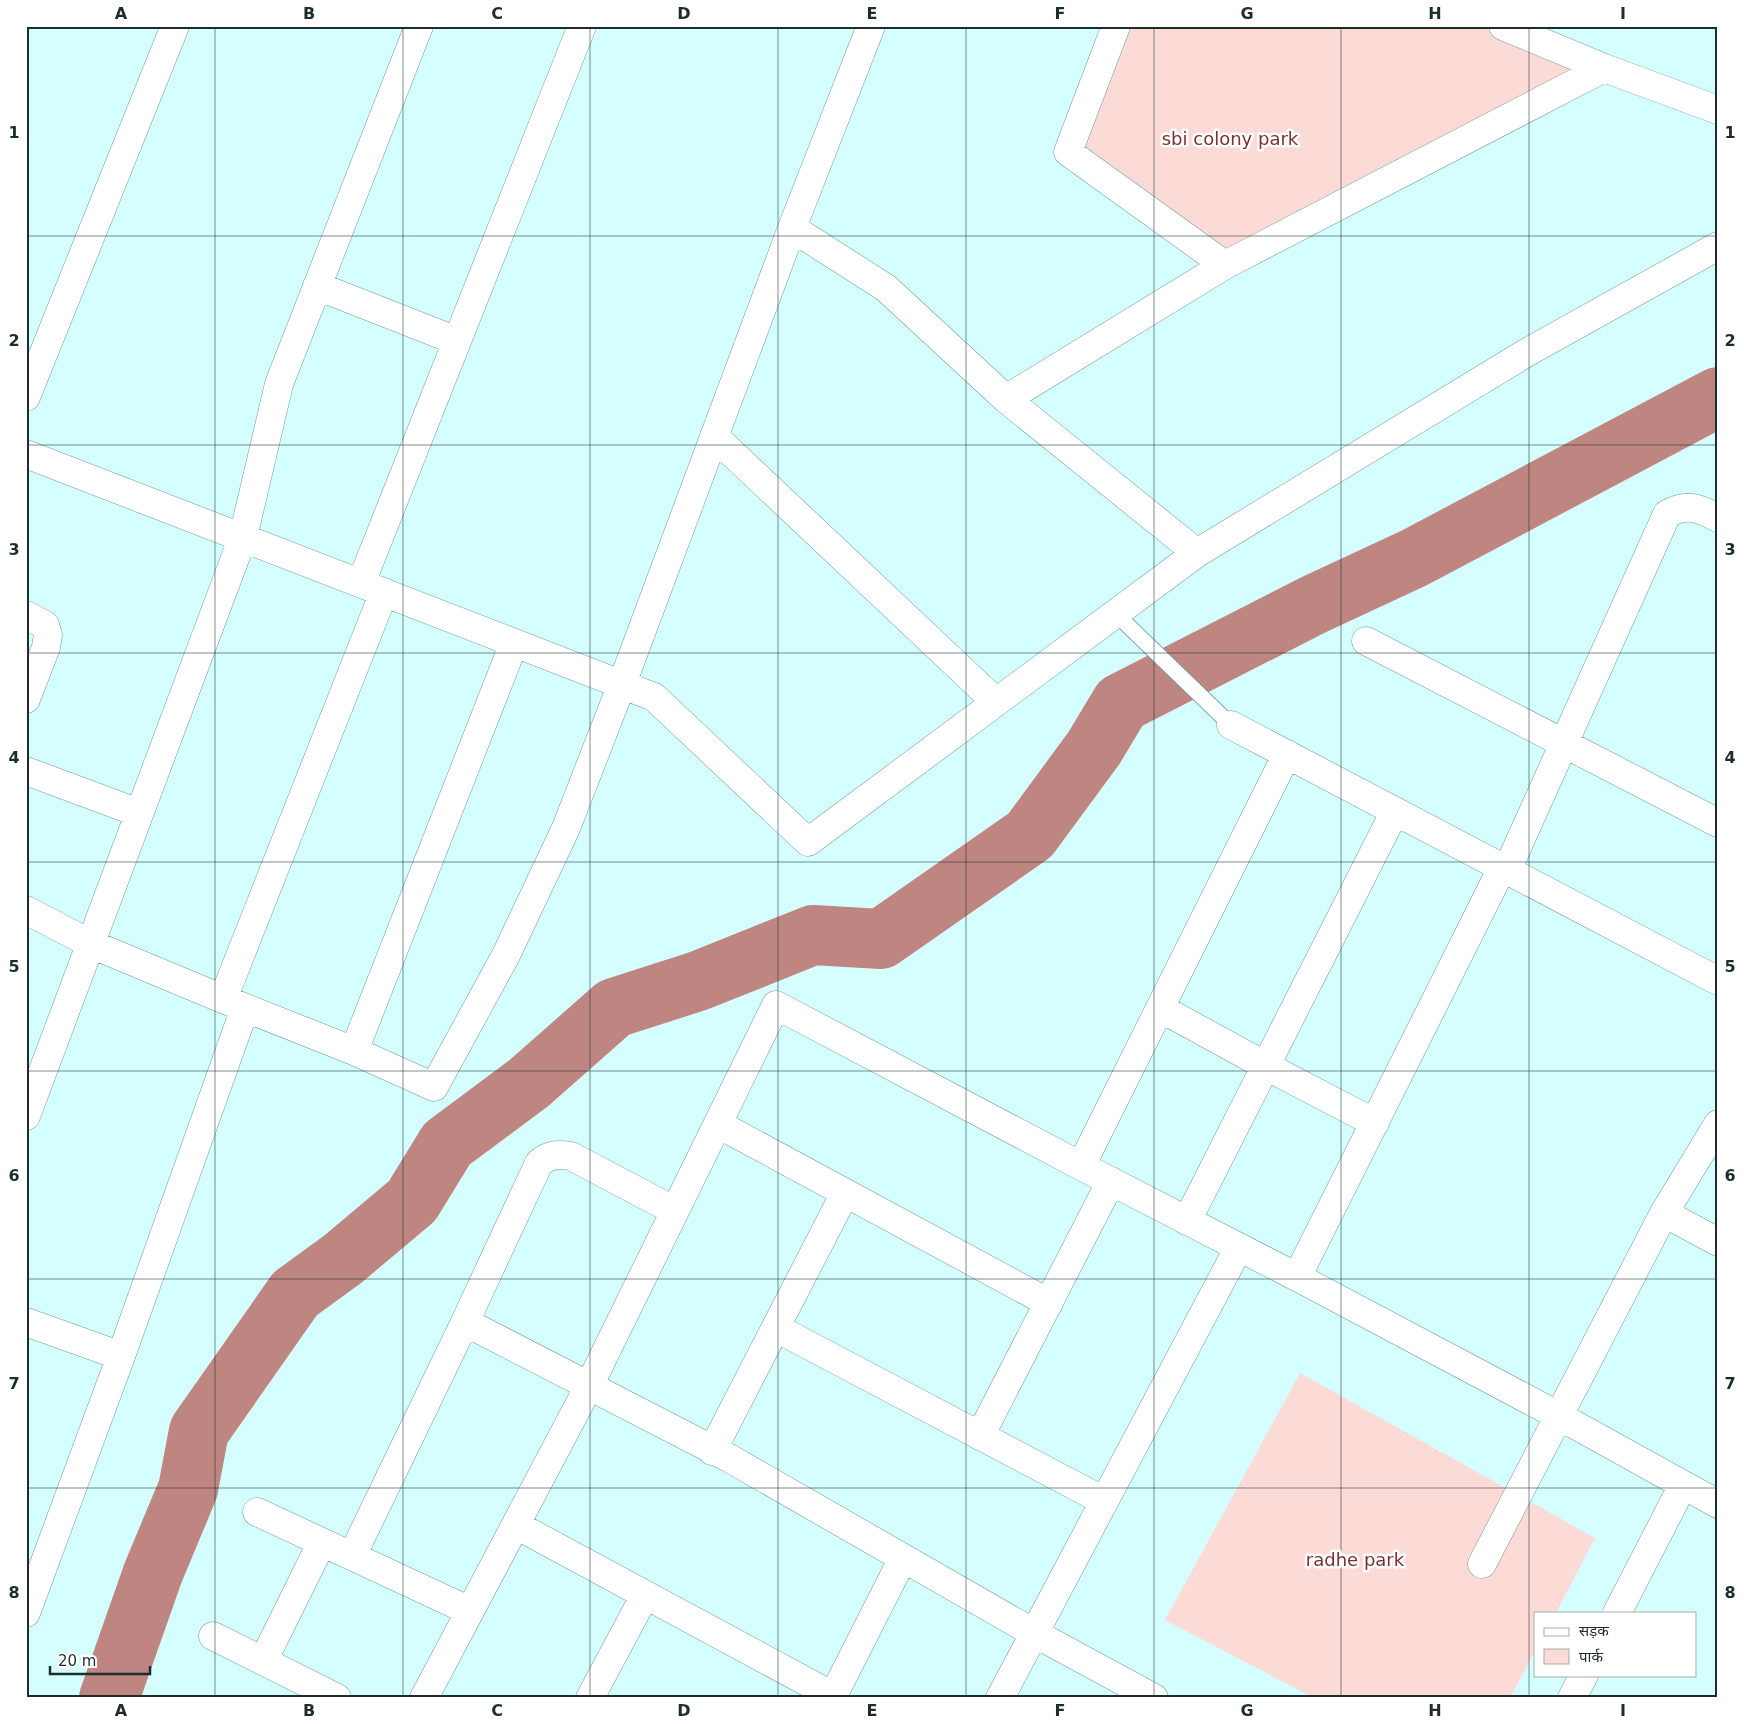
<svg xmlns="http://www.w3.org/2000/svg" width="1744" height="1724" viewBox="0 0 1744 1724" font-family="'DejaVu Sans','Noto Sans Devanagari',sans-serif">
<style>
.green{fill:#fcdbd7}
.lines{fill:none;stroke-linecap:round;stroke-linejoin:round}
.river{stroke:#bf8580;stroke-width:60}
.service-casing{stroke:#729a9a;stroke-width:17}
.minor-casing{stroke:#729a9a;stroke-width:29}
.service{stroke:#fff;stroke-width:15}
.minor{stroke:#fff;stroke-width:28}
.grid{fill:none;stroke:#1d2d2d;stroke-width:1;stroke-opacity:0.55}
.labels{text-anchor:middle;stroke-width:5;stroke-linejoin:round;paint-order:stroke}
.park-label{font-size:18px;fill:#7a312f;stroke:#fff}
.neatline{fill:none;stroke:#1d2d2d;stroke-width:2}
.grid-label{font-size:16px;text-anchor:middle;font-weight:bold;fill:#1d2d2d}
</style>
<rect width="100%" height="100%" fill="#d5ffff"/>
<path class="green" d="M1116,26H1515L1593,57L1223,273L1066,158Z
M1300,1373L1595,1538L1556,1613H1535V1651L1510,1698H1314L1165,1620Z"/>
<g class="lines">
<path class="river" d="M109,1698L153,1573L188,1489L199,1431L295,1294L343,1259L412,1201L447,1144L529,1083L614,1008L698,981L813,935L881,939L1030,835L1094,748L1121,703L1313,605L1414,558L1718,397"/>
<g class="service-casing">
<path id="service" d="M1116,614L1231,725"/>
</g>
<g class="minor-casing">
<path id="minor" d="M1116,26L1068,152L1225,265L1604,68
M1503,26L1604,68L1718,110
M792,228L886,288L1006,399L1197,553
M317,286L457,341
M26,397L175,26
M1006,399L1225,265
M714,436L996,702
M26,454L654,697L808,842L1197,553L1526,353L1718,246
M361,583L582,26
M26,615L45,625L48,635L46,647L26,699
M1366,641L1718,823
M1231,725L1718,981
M26,771L139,813
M1502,868L1297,1277L1559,1416L1718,1504
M1507,870L1667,514C1687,503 1699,508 1718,518
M26,910L91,944L223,999L354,1051L434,1087L506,955L566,828L622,684L792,228L871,26
M223,999L384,592
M1160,1008L1266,1066L1375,1123
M354,1051L514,643
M26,1116L243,537L279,384L419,26
M718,1124L1049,1303
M1081,1166L1287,754
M1664,1213L1718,1124
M1187,1221L1395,811
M26,1322L121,1356
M465,1322L539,1163C550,1154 558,1154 571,1156L675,1211
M776,1328L1104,1501
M980,1436L1111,1181
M712,1451L845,1193
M257,1512L470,1611
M516,1525L833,1696
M352,1556L465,1322L729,1458L1034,1633L1154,1698
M1482,1564L1664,1213L1718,1242
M26,1613L121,1356L245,1008
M1617,1613L1683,1485
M213,1636L337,1698
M263,1661L322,1542
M424,1698L589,1386L776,1005L1081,1166L1297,1277
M590,1698L645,1595
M832,1698L903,1558
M1000,1698L1239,1247
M1572,1698L1584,1675"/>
</g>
<use href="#service" class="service"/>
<use href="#minor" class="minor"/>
</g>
<path class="grid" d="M215,26V1698M403,26V1698M590,26V1698M778,26V1698M966,26V1698M1154,26V1698M1341,26V1698M1529,26V1698M26,236H1718M26,445H1718M26,653H1718M26,862H1718M26,1071H1718M26,1279H1718M26,1488H1718"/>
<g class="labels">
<g class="park-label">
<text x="1230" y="145">sbi colony park</text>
<text x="1355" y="1566">radhe park</text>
</g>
</g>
<rect width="1744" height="1724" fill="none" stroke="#ffffff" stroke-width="55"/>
<rect x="1534" y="1612" width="162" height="65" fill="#ffffff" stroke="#a5abab"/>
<rect x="1544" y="1628" width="25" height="8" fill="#ffffff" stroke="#a5abab"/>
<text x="1579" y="1636" font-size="15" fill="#1d2d2d">सड़क</text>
<rect x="1544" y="1649" width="25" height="15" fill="#fcdbd7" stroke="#a5abab"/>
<text x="1579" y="1662" font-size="15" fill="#1d2d2d">पार्क</text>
<path d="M50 1666v8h100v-8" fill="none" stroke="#1d2d2d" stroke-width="2.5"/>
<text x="58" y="1666" font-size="15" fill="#1d2d2d" stroke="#ffffff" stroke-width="4" paint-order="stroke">20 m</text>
<rect x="28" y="28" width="1688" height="1668" class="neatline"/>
<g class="grid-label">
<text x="121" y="19">A</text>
<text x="309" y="19">B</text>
<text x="497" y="19">C</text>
<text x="684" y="19">D</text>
<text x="872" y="19">E</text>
<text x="1060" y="19">F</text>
<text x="1247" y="19">G</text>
<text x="1435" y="19">H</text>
<text x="1623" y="19">I</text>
<text x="14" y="138">1</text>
<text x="1730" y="138">1</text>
<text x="14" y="346">2</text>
<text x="1730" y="346">2</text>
<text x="14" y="555">3</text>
<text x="1730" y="555">3</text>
<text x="14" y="763">4</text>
<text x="1730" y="763">4</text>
<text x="14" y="972">5</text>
<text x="1730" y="972">5</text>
<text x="14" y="1181">6</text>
<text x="1730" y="1181">6</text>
<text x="14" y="1389">7</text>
<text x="1730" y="1389">7</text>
<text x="14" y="1598">8</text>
<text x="1730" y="1598">8</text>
<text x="121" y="1716">A</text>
<text x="309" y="1716">B</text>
<text x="497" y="1716">C</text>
<text x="684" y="1716">D</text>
<text x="872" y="1716">E</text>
<text x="1060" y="1716">F</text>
<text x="1247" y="1716">G</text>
<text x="1435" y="1716">H</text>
<text x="1623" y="1716">I</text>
</g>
</svg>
